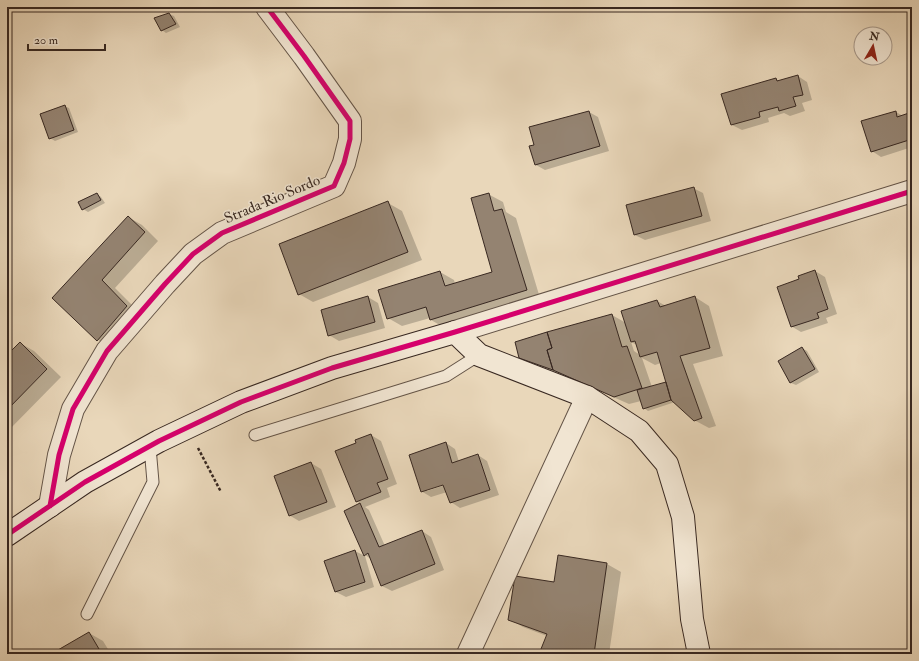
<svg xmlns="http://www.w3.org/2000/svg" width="919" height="661" viewBox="0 0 919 661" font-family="'IM FELL Double Pica',serif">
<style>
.shadow{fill:#0003;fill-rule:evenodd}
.building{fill:#948371;stroke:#382821}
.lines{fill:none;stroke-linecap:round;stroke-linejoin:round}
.service-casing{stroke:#645447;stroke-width:13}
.minor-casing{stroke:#645447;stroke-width:24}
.tertiary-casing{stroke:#645447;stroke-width:24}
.secondary-casing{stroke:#382821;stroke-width:24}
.path{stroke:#382821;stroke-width:2.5;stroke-dasharray:3 2;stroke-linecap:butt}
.service{stroke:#f1e5d2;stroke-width:11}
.minor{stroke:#f1e5d2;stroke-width:22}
.tertiary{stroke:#f1e5d2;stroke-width:22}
.secondary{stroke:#f1e5d2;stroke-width:22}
.cycleway-casing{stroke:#f1e5d2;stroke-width:8}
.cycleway{stroke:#d6006c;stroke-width:5}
.labels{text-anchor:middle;stroke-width:3;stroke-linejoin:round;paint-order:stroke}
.street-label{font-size:15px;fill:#382821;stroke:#f1e5d2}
</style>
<rect width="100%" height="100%" fill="#e9d7ba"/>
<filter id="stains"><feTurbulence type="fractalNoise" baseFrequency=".005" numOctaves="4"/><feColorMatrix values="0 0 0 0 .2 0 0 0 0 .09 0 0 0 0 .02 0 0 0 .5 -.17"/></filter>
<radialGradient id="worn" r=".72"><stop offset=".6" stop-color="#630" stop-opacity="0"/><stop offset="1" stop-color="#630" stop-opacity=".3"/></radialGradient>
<path class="shadow" d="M169,14L174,16L180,27L166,33L162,30Z
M798,76L807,82L812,100L802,103L805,111L790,116L784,113L768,118L769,122L742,130L732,125L776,79L779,81Z
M64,106L69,108L78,132L55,141L50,138Z
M589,112L598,117L609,151L545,170L536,165L535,145Z
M896,112L903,116L912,113V147L881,157L872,151Z
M693,188L703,193L711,221L645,240L635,235Z
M97,194L101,197L105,203L88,212L83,209Z
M488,194L503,202L506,212L516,218L540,298L445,328L431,320L430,318L402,326L388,318L440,272L454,280L455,284L493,272Z
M388,203L402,211L422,260L313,302L299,294Z
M128,217L142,225L158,241L115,288L141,314L112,348L98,340L54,298Z
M815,271L825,277L837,314L826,318L828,323L801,332L791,326L800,280Z
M368,297L378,303L385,328L339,341L329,335Z
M695,297L709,306L723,356L693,364L716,426L709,428L694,420L675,402L648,411L644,408L641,401L629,404L563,375L530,363L520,357L612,315L626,323L657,301L666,306ZM631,342L637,345L640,355L634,351ZM642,358L655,365L661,363L668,385L652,387Z
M20,343L34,351L61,377L7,432V356Z
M802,348L807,351L819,372L796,385L791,383L779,361Z
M371,435L381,441L397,484L387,488L390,497L365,507L369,510L385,546L422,531L431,537L444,570L392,591L382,586L371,559L365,555L346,511L361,504L357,501V444Z
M446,443L455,449L459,462L478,455L487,461L499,495L460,508L451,502L447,492L431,497L421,491ZM448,482V484L427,491V489Z
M311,463L321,469L336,507L299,521L289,515Z
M355,551L365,556L374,587L346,597L336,592L326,561Z
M607,564L621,572L609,654H540L547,636L523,627L509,619Z
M89,633L103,641L111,654H53Z"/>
<path class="building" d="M169,13L176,24L161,31L154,18Z
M798,75L803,95L793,97L796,106L779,111L778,107L759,112L760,117L731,125L721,94L776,78L777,81Z
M65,105L74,130L49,139L40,114Z
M589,111L600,146L535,165L529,146L534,145L529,127Z
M896,111L897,117L912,112V148H911L909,140L871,152L861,121Z
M694,187L702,216L634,235L626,205Z
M97,193L101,200L82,210L78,202Z
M489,193L494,211L502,209L527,290L430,320L426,307L387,319L378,290L440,271L445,286L492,272L471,198Z
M388,201L408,252L298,295L279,244Z
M128,216L145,232L102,280L127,306L97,341L52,298Z
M815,270L828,309L817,313L819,318L791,327L777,287L799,279L798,276Z
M368,296L375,322L328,336L321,310Z
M695,296L710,348L680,356L702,418L694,421L671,400L657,352L640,357L635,341L631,342L621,311L657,300L660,307Z
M612,314L622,347L627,346L642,388L614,397L553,370L547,350L552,348L547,332Z
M547,332L552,348L547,350L553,370L519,358L515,342Z
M20,342L47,369L7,410V355Z
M802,347L815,369L790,383L778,361Z
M666,382L671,400L643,409L637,390Z
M371,434L388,479L377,483L381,492L356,502L335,451L356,443L355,440Z
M446,442L452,463L478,454L490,490L450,503L443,485L421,492L409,455Z
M311,462L327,502L289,516L274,476Z
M360,503L379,547L422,530L435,564L381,586L368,553L364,556L344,511Z
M355,550L365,582L335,592L324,561Z
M558,555L607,563L594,654H539L547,634L508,620L515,576L554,582Z
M89,632L99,649L90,654H51Z"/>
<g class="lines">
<g class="service-casing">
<path id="service" d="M255,435L446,376L479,355
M87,614L153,482L150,447"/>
</g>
<g class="minor-casing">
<path id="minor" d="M50,506L59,455L73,409L107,351L165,284L193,254L222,233L334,186L344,163L350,139V121L304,56L267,7
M468,654L587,397"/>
</g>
<g class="tertiary-casing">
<path id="tertiary" d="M455,332L912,191"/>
</g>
<g class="secondary-casing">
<path id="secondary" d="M7,535L85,482L159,441L241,402L332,368L455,332L479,355L587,397L639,431L667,464L683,517L692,619L699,654"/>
</g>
<path class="path" d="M198,448L221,492"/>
<use href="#service" class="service"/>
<use href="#minor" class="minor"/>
<use href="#tertiary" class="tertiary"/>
<use href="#secondary" class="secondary"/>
<g class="cycleway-casing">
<path id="cycleway" d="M50,506L59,455L73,409L107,351L165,284L193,254L222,233L334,186L344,163L350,139V121L304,56L267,7
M7,535L85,482L159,441L241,402L332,368L455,332L912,191"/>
</g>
<use href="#cycleway" class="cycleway"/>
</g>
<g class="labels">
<g class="street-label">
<text transform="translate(272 199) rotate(-23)" y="5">Strada Rio Sordo</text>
</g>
</g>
<rect width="919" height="661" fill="none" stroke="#e9d7ba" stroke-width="24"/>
<rect x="8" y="8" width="903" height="645" fill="none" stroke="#382821" stroke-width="2"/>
<rect x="12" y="12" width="895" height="637" fill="none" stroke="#382821"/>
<g transform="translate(873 46) rotate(9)"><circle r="19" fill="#f1e5d2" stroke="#a7998b"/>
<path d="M0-3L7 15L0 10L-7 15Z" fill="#8f2418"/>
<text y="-6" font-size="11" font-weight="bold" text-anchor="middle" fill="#382821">N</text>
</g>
<path d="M28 44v6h77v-6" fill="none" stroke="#382821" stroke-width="2"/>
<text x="34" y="44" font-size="12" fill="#382821" stroke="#f1e5d2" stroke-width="3" paint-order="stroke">20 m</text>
<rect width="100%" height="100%" filter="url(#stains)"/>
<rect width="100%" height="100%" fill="url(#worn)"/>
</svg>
